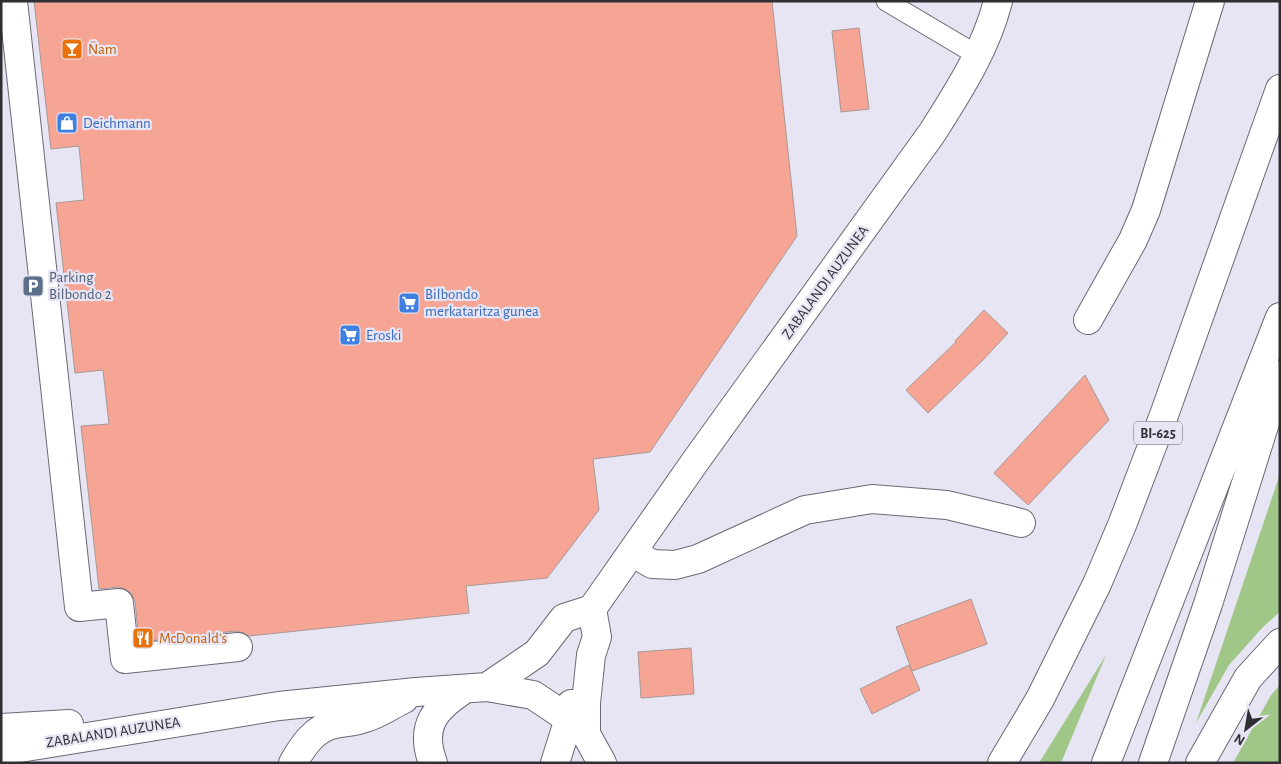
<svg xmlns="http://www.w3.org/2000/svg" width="1281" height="764" viewBox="0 0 1281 764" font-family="'Alegreya Sans',sans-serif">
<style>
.green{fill:#a1c788}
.building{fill:#f6a595;stroke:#a89895}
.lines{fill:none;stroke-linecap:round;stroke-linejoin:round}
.service-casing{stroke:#6b6875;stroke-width:21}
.pedestrian-casing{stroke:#6b6875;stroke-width:30}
.minor-casing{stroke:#6b6875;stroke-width:30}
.primary-casing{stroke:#6b6875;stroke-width:30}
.service{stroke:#fff;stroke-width:19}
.pedestrian{stroke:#fff;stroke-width:28}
.minor{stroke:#fff;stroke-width:28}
.primary{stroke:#fff;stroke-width:28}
.labels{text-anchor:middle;stroke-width:4.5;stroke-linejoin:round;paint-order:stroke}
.shield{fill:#e7e4f3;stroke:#66656d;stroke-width:1}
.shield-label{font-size:14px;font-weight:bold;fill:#2f2e33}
.food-label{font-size:15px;fill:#c56008;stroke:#e7e4f3;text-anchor:start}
.shop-label{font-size:15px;fill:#366cbe;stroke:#e7e4f3;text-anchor:start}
.service-label{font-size:15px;fill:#4e5e75;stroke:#e7e4f3;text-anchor:start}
.street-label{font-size:15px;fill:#2f2e33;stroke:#e7e4f3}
</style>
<rect width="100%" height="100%" fill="#e7e4f3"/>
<path class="green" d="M1280,474V612L1263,627L1229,665L1196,723Z
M1106,655L1061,763H1039Z
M1280,685V763H1233L1271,695Z"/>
<path class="building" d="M34,1H772L797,236L650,452L593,459L599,510L547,578L466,586L469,613L249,636L244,633L236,631L139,642L135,601L131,593L125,589L118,587L99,589L81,426L109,424L103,370L75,373L56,203L84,200L79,146L51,149Z
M859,28L869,109L841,112L832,31Z
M984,310L1008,333L983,360L928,413L906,390L956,342L955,341Z
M1085,375L1109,420L1028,505L994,473Z
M971,599L987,644L912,671L896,627Z
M691,648L694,694L641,698L638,652Z
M909,665L920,690L872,714L860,689Z"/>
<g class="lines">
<g class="service-casing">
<path id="service" d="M886,1L977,55"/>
</g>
<g class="pedestrian-casing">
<path id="pedestrian" d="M13,1L79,607L119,603L125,659L238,647"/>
</g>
<g class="minor-casing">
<path id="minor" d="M1088,320L1133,240L1146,210L1210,1
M632,552L652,564L675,565L698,559L805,510L872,499L947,505L1021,523
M487,687L537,653L564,618L592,609L697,459L932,133C958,92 986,49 998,1
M1,728L69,724
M586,734V703L591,655L597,637L592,609
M1,751L279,706L416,692L487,687L533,695L569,719L586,734L602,763
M293,763C303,746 314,728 335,724C345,722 355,722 365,718C379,714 391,705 404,699
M433,763C419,726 435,708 465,689
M555,763L569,719L571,704"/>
</g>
<g class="primary-casing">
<path id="primary" d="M1002,763L1040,699L1097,584L1122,525L1164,415L1280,89
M1106,763L1280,317
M1153,763L1208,604L1280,375
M1200,763L1248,678L1280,643"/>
</g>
<use href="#service" class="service"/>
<use href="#pedestrian" class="pedestrian"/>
<use href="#minor" class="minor"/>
<use href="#primary" class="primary"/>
</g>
<defs>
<g id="bar-square" transform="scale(1.125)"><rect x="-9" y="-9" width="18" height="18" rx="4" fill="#e8710a" stroke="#e7e4f3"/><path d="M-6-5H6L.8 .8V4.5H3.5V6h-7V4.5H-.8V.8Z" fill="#fff"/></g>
<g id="shop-square" transform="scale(1.125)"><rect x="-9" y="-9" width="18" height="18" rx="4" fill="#3f7fe0" stroke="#e7e4f3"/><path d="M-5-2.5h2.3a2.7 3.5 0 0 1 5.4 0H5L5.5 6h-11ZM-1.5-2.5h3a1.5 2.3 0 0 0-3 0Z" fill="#fff"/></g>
<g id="parking-square" transform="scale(1.125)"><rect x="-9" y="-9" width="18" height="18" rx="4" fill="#5c6f8a" stroke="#e7e4f3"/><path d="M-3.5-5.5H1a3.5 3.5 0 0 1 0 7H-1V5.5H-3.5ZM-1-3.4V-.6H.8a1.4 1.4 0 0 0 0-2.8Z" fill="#fff"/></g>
<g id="supermarket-square" transform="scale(1.125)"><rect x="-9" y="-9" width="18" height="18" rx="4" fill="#3f7fe0" stroke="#e7e4f3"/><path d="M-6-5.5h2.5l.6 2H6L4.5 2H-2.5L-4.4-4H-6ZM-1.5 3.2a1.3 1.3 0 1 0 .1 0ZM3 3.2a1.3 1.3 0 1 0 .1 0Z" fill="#fff"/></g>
<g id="restaurant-square" transform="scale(1.125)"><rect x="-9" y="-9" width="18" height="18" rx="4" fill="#e8710a" stroke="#e7e4f3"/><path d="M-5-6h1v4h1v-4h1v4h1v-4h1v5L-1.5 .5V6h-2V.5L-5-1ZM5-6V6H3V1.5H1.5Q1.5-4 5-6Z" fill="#fff"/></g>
</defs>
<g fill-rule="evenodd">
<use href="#bar-square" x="72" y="49"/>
<use href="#shop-square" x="67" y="123"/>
<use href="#parking-square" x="33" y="286"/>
<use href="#supermarket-square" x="409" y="303"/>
<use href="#supermarket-square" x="350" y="335"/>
<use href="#restaurant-square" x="143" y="638"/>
</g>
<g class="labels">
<rect class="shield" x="1134" y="421.5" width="48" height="23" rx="4"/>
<g class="shield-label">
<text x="1158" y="438">BI-625</text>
</g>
<g class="food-label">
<text x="88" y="54">Ñam</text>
<text x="159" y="643">McDonald's</text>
</g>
<g class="shop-label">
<text x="83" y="128">Deichmann</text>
<text x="425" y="299">Bilbondo<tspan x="425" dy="17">merkataritza gunea</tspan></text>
<text x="366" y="340">Eroski</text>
</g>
<g class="service-label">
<text x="49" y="282">Parking<tspan x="49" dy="17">Bilbondo 2</tspan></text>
</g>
<g class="street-label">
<text transform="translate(825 282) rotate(-54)" y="5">ZABALANDI AUZUNEA</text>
<text transform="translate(113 732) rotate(-9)" y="5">ZABALANDI AUZUNEA</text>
</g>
</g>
<rect width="1281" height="764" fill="none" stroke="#2f2e33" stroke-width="5"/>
<g transform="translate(1246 729) rotate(211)" stroke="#e7e4f3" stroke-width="4" paint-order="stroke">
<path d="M0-4L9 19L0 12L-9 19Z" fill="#2f2e33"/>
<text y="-8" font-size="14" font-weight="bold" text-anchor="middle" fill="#2f2e33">N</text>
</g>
</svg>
